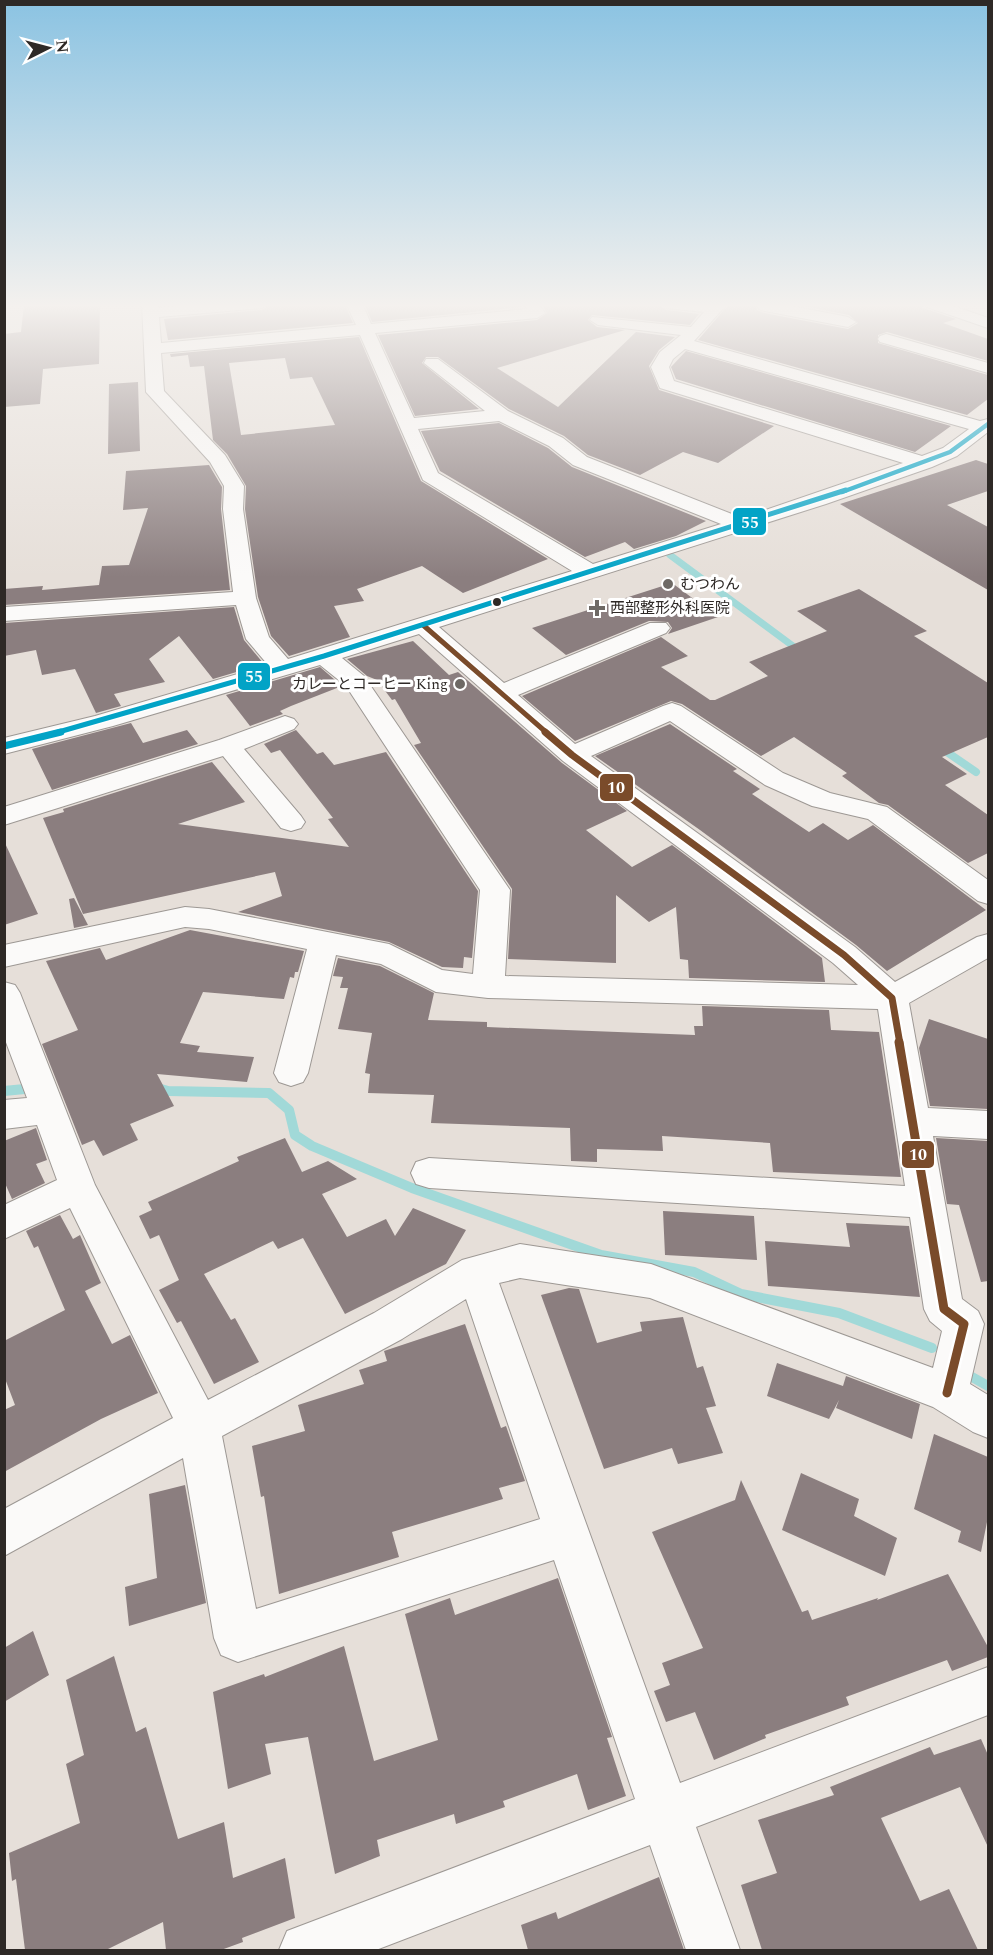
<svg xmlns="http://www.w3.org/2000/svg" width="993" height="1955" viewBox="0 0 993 1955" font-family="Spectral,'Noto Sans JP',serif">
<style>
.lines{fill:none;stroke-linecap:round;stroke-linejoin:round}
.stream-far2{stroke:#a1d9d8;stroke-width:7}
.stream-far1{stroke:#a1d9d8;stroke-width:8}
.stream{stroke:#a1d9d8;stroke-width:10}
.building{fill:#8b7e7f;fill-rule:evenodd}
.minor-casing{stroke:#9d9894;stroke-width:2}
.minor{fill:#fbfaf9;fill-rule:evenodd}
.bus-1-far2-casing{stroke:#fff;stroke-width:8}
.bus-1-far1-casing{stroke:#fff;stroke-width:11}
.bus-1-casing{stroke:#fff;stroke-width:14}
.bus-2-far2-casing{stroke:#fff;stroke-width:7}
.bus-2-far1-casing{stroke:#fff;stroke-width:8}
.bus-2-casing{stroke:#fff;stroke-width:11}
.bus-1-far2{stroke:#7a4b2a;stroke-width:5}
.bus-1-far1{stroke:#7a4b2a;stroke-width:7}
.bus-1{stroke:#7a4b2a;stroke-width:9}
.bus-2-far2{stroke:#02a3c6;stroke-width:4.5}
.bus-2-far1{stroke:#02a3c6;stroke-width:5}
.bus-2{stroke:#02a3c6;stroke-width:7}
.poi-dot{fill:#6e6965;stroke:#fff;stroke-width:2}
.bus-dot{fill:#2e2926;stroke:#fff;stroke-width:2}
.labels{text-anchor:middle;stroke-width:6;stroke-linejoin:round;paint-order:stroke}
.far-poi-label{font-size:15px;fill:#2e2926;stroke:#fff;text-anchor:start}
.line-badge{stroke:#fff;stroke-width:2}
.badge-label{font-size:16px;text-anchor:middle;font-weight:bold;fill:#fff}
</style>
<rect width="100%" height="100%" fill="#e6dfd9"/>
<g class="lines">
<path class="stream-far2" d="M670,555L801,652"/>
<path class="stream-far1" d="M941,748L976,772"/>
<path class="stream" d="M154,1087L168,1091L269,1093L289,1110L295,1135L312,1146L412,1188L601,1255L694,1272L741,1294L839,1313L932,1348
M4,1091L35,1088
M972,1377L988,1386"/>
</g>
<path class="building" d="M100,303L99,364L43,369L40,404L4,407V334L21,332L24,304Z
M272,303H344L353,323L168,340L164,319L262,310Z
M364,303H520L523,307L372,322Z
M541,303H656L666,310L699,314L690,325L592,315L588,320L597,327L625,330L497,368L558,407L636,332L675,337L659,350L649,366L659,390L774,426L718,463L683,452L640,475L588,455L564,436L509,409L438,357H426L422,363L479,409L415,416L378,335L537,320L547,313Z
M730,303H756L757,310L764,313L848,329L858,323L849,315L788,303H920L923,308L956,319L943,323L988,339V361L887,332L878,335V343L988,375V399L967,415L698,340Z
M359,337L421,481L548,559L463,593L422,566L357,589L364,601L334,606L350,637L289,656L271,636L258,597L245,509L246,486L227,454L213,440L204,366L190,367L188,355L171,357L170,354ZM285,358L290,379L312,377L335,425L241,435L229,363Z
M686,351L951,426L915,452L676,379L671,367Z
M138,382L140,451L108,454L109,384Z
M499,423L548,448L572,467L706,521L676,536L634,549L625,542L585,557L440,471L421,431Z
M976,460L988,464V491L947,505L988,527V590L840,504Z
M209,465L222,487L221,509L230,590L4,605V589L43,586L42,590L99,585L102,566L129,565L148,508L123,510L126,471Z
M672,583L718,617L668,634L672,628L668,622L649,621L566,655L532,628Z
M859,589L927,631L914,636L988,683V737L942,757L967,774L945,785L988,815V853L968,863L888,805L879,803L842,776L847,773L794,737L761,756L682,704L671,701L575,741L522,696L661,637L688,656L661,667L710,700H715L768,676L749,662L827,631L797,611Z
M234,607L244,640L264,664L213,679L179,636L149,659L165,682L114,694L121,706L96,713L75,669L42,675L36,650L4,656V623Z
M413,641L449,675L458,672L562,763L627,811L586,830L632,867L672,845L822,958L825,982L689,978L688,960L680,959L676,907L649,922L616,895V963L508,959L512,889L414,745L421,743L395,699L392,700L377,680L367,676L347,659Z
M320,667L342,686L291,706L280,711L283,714L250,726L226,695Z
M131,723L143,743L187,730L198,744L52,790L32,749Z
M670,724L737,769L733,771L760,789L752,794L809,832L823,823L848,840L873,825L986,910L887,971L856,945L700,830L595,756Z
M296,730L317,754L323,752L334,765L386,752L478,891L472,958L464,957L463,968L442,967L389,942L238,912L282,896L275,872L83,914L43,818L64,812L63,809L212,762L245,802L178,824L349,847L328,819L333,818L280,750L271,753L264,744Z
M4,841L38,914L4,925Z
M74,898L88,925L74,928L69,899Z
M190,930L304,951L298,972H295L294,978L290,977L284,999L203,992L180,1043L200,1046L197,1052L254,1057L247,1082L157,1074L174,1106L130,1124L138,1140L103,1156L94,1140L82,1145L42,1044L78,1030L46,961L100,948L106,960Z
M338,958L380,966L434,993L428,1020L487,1022V1027L695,1035L694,1026H703L702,1006L829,1010L831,1030L879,1032L901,1177L773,1172L770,1143L662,1136L663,1151L597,1149V1162L571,1161L570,1128L431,1123L434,1095L368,1093L370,1074L365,1073L372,1033L338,1029L348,988H340L343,977L333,976Z
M929,1019L988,1039V1109L930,1106L919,1048Z
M36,1128L47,1160L36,1164L45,1183L12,1199L4,1181V1141Z
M285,1138L302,1172L328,1161L357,1179L322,1194L347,1237L386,1219L395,1236L413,1208L466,1230L446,1264L345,1314L303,1238L278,1249L273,1241L204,1274L231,1320L235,1318L259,1362L214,1384L181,1321L177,1323L159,1290L179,1280L159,1235L150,1239L139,1216L152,1210L148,1202L239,1161L237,1157Z
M936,1138L988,1141V1281L981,1282L959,1205L947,1204Z
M663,1211L754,1216L757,1260L665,1255Z
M60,1215L73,1239L80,1235L101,1283L85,1291L112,1344L130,1335L158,1393L101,1419L4,1472V1410L15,1405L4,1376V1341L65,1310L38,1246L34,1248L26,1231Z
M846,1223L909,1226L920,1297L768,1286L765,1241L850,1247Z
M569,1288L579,1289L597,1343L642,1331L640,1322L683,1317L697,1368L703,1366L716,1406L706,1408L723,1453L678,1464L672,1448L604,1469L541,1295Z
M465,1324L501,1428L506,1426L525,1481L499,1488L503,1499L392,1532L399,1557L279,1594L264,1496L261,1497L252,1446L305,1431L298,1405L364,1384L359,1370L387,1361L384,1351Z
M777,1363L843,1386L846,1376L920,1404L912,1439L836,1408L839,1400L829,1419L767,1396Z
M934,1434L988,1457V1517L981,1552L958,1542L961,1531L914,1509Z
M801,1473L859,1499L854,1516L897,1538L885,1576L782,1530Z
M741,1480L802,1612L808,1610L812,1620L878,1598L877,1600L948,1574L988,1647V1657L952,1671L947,1660L846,1697L849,1705L765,1735L766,1738L714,1760L695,1712L666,1722L654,1691L670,1685L662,1663L703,1648L652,1532L735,1500Z
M185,1485L206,1603L129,1626L125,1587L157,1578L149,1494Z
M558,1578L612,1737L607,1738L626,1796L588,1810L577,1774L503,1801L505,1807L456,1824L454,1814L377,1840L380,1856L335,1874L308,1737L265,1744L271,1774L228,1789L213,1692L264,1674L265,1677L344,1646L374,1761L438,1740L405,1614L450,1598L455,1615Z
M33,1631L49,1675L4,1702V1648Z
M114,1656L136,1732L146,1727L178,1839L224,1822L233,1878L285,1858L295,1918L242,1938L243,1942L221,1950H166L163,1922L106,1950H25L16,1879L12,1881L9,1853L80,1823L66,1764L84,1755L66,1680Z
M981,1739L988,1755V1847L960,1787L881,1818L920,1901L949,1889L978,1950H762L741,1885L777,1873L758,1820L834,1795L830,1787L930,1747L934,1755Z
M659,1877L684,1950H528L521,1925L556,1912L558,1919Z"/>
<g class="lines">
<g class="minor-casing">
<path id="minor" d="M142,303H158V308L210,303H270L262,308L159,317L161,343L356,325L346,303H362L371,324L527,309L522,303H538L545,313L537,318L375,333L414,418L485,411L424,363L426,359H438L508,411L563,438L587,457L742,518L903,463L660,388L651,367L660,352L681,335L598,325L590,320L592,317L691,327L704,312L666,308L658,303H728L694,341L980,421L988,419V432L957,456L932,467L826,504L439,627L504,683L650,623H666L670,628L666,633L518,695L575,744L663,706L672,703L681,706L783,773L830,793L887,807L988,880V904L978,901L868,819L812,806L765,785L670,721L591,756L855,947L895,982L977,937L988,934V958L909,1003L928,1108L988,1111V1139L933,1136L962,1299L978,1311L984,1324L970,1384L988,1395V1438L973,1432L933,1407L650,1298L520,1278L499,1283L680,1783L988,1667V1715L696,1827L740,1950H686L650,1845L376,1950H279L287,1931L635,1799L554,1560L238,1662L221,1655L214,1638L183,1458L4,1556V1509L173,1418L70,1208L4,1239V1205L57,1180L37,1125L4,1129V1100L27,1098L4,1037V982L15,985L20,993L95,1185L208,1400L374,1313L462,1260L520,1244L651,1264L933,1368L942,1331L930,1321L924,1309L910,1217L429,1188L416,1184L411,1173L416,1162L429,1158L905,1186L878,1009L488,998L436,992L381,964L336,955L308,1073L303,1082L291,1086L279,1082L274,1073L307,949L209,929L185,927L4,967V945L185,907L209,909L389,944L442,970L473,974L480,890L346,686L320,665L113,726L4,754V738L95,716L268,665L246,639L236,605L4,621V607L233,592L223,509L224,486L210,462L146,392ZM360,335L423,480L572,571L288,659L269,637L256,598L243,509L244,486L225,455L164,391L161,353ZM685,349L969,429L943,448L922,456L674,381L669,367L673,359ZM499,421L549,446L573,465L721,524L593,564L438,473L418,429ZM419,634L563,761L833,963L858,985L505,976L510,890L364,676L342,658ZM466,1299L540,1519L256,1609L222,1436L402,1339Z
M759,303H776L848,317L856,322L848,327L765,311L759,309L757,306Z
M922,303H945L988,318V328L924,306Z
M886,334L988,363V373L880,342L878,339L880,336Z
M285,716L294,719L298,724L294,729L244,749L301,816L305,822L301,828L291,831L281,828L223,756L4,825V807L219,740Z"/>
</g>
<use href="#minor" class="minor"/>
<g class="bus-1-far2-casing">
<path id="bus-1-far2" d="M423,625L547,733"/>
</g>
<g class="bus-1-far1-casing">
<path id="bus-1-far1" d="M545,732L572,755L844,955L892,998L900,1044"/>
</g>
<g class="bus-1-casing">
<path id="bus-1" d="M899,1042L944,1309L964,1324L947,1393"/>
</g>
<g class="bus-2-far2-casing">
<path id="bus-2-far2" d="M842,492L950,452L988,424"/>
</g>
<g class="bus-2-far1-casing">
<path id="bus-2-far1" d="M55,733L324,656L846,490"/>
</g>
<g class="bus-2-casing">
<path id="bus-2" d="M4,746L61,732"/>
</g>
<use href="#bus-1-far2" class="bus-1-far2"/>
<use href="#bus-1-far1" class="bus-1-far1"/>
<use href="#bus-1" class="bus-1"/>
<use href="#bus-2-far2" class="bus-2-far2"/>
<use href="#bus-2-far1" class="bus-2-far1"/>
<use href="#bus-2" class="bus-2"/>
</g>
<linearGradient id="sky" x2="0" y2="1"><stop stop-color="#8bc3e2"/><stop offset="0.53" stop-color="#f4f1ee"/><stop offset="1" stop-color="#f4f1ee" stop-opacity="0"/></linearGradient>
<rect width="993" height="577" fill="url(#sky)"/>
<g class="poi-dot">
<circle cx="668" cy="584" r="6"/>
<path d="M594 599h6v6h6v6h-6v6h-6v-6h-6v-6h6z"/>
<circle cx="460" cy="684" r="6"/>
</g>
<circle class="bus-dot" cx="497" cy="602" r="5"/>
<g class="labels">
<g class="far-poi-label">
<text x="680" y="589">むつわん</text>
<text x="610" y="613">西部整形外科医院</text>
<text x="448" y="689" text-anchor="end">カレーとコーヒー King</text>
</g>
</g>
<g class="line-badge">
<rect x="732" y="507" width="35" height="29" rx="6" fill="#02a3c6"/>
<rect x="237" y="662" width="34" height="29" rx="6" fill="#02a3c6"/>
<rect x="599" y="773" width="35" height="29" rx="6" fill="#7a4b2a"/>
<rect x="901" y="1140" width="34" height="29" rx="6" fill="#7a4b2a"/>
</g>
<g class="badge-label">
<text x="750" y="528">55</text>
<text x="254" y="682">55</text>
<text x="616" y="793">10</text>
<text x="918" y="1160">10</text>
</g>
<rect width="993" height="1955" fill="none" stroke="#2e2926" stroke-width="12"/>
<g transform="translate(48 48) rotate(84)" stroke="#ffffff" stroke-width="4.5" paint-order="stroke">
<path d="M0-4.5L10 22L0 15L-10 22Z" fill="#2e2926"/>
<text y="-9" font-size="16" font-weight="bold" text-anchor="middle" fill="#2e2926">N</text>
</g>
</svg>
